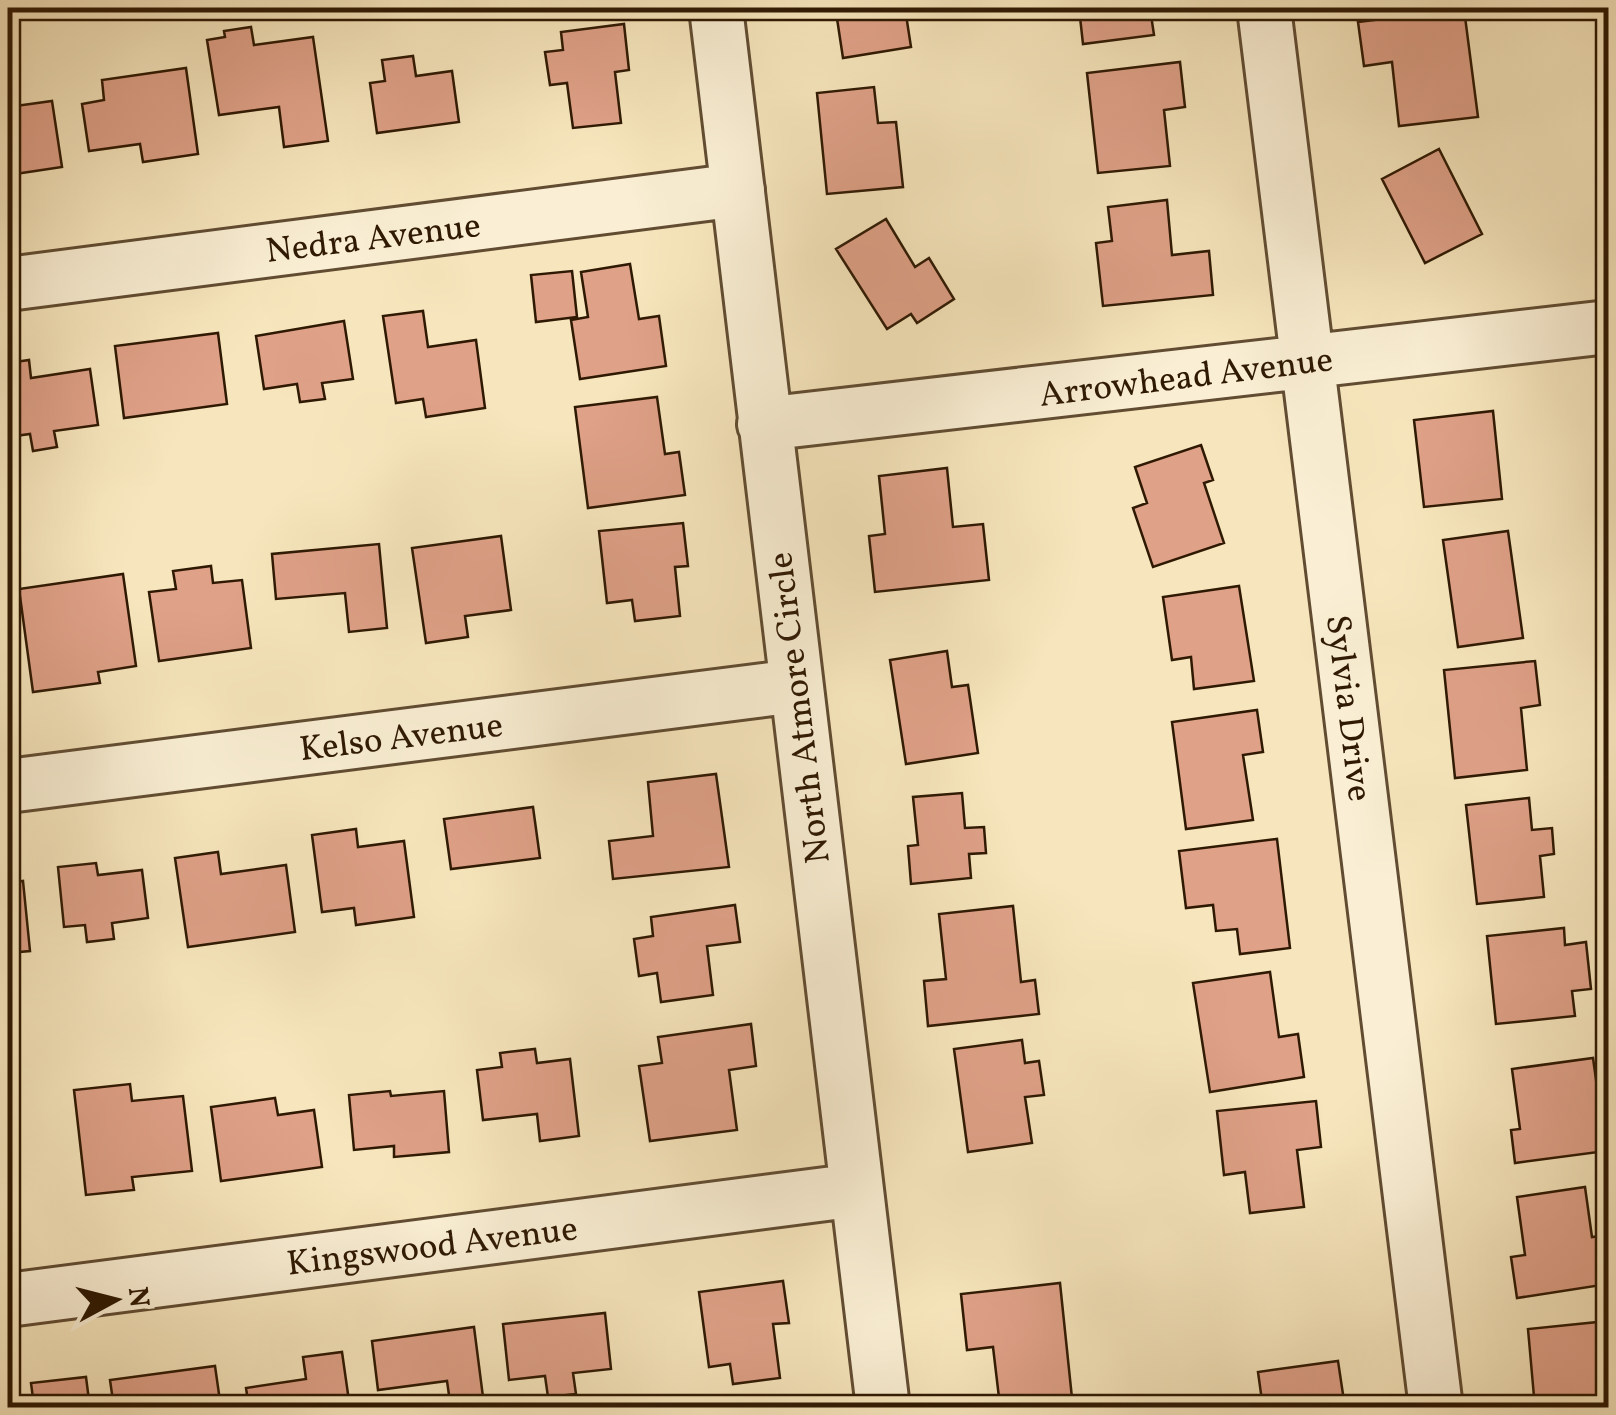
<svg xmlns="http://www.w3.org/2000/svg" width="1616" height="1415" viewBox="0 0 1616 1415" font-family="Vollkorn,serif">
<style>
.building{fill:#dfa188;stroke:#2f1903;stroke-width:2.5}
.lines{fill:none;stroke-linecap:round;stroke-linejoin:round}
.minor-casing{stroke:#614c32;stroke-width:58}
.minor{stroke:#faefd4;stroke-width:52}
.labels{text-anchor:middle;stroke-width:10;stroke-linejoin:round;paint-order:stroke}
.street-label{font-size:35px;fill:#2f1903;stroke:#faefd4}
</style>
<rect width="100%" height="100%" fill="#f7e6bd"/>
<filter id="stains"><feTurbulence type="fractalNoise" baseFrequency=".002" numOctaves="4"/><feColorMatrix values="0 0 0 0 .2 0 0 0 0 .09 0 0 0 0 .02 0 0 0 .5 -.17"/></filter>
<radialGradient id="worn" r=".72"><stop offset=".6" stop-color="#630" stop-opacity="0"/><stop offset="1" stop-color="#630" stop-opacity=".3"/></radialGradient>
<path class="building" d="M850,8H905L911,47L843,58L836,12Z
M1079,8H1150L1154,35L1083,44Z
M1464,9L1478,117L1399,126L1392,62L1364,66L1358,22Z
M624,24L629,70L615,72L621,123L573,128L567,83L550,85L545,52L563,50L561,32Z
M251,27L254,45L313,37L328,141L284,147L279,107L219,115L207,40L225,37L224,31Z
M413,56L416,76L452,71L459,122L377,133L370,83L385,81L382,60Z
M1180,62L1185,107L1164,110L1170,166L1098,173L1087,73Z
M186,68L198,154L143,162L140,144L89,151L82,104L104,100L102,80Z
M874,87L878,123L896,122L903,187L827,194L817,93Z
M52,101L62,167L15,174L12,152L8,153V107Z
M1439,149L1482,234L1425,263L1382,179Z
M1167,200L1172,255L1209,251L1213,295L1103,306L1096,243L1112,241L1108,207Z
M886,219L915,267L929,258L954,299L917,323L911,314L887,329L836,249Z
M630,264L639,319L659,316L666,366L580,379L571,320L588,317L581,272Z
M572,271L577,317L536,322L531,275Z
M423,311L428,347L476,340L485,408L426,417L423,399L396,403L383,316Z
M344,321L353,379L322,383L325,399L300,402L297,384L264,389L256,336Z
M218,333L227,404L124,418L115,346Z
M29,360L31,378L90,369L98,425L54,431L57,447L33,451L30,434L8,437V363Z
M657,397L665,454L679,452L685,495L588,508L575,407Z
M1493,411L1502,499L1424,507L1414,420Z
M1201,445L1213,480L1204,483L1224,543L1153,567L1133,508L1147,503L1135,467Z
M947,468L953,527L983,524L989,580L875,592L869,536L885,534L879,476Z
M683,523L688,566L675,567L680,616L635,621L632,600L607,603L599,531Z
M1508,531L1523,638L1458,647L1443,540Z
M501,536L511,610L465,616L468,637L426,643L412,548Z
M379,544L387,628L349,632L345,593L276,599L272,554Z
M211,566L213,583L242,580L251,648L159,661L149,592L176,589L173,571Z
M123,574L136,666L98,672L100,683L33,692L19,589Z
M1239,586L1254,681L1194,689L1191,657L1172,660L1163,597Z
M947,651L952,687L968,685L978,753L906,764L890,660Z
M1535,661L1540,705L1521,708L1527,770L1455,778L1444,670Z
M1257,710L1263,752L1243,755L1253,820L1186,829L1172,722Z
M716,774L729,867L613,879L609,841L653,836L648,782Z
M962,793L965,828L984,827L986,853L969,854L971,878L911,884L908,846L918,845L913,797Z
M1529,798L1532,830L1552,828L1554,854L1540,856L1544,897L1477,904L1466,805Z
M533,807L540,858L451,869L444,819Z
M356,829L358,847L404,841L414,917L356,925L354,908L322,912L312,835Z
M1277,839L1290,948L1240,954L1237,929L1216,931L1213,905L1186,908L1179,851Z
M218,852L221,874L286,865L295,932L188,947L175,858Z
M96,863L98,875L142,870L148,918L112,923L114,939L87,942L85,925L64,927L58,867Z
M23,881L30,951L8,953V883Z
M735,905L740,942L707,946L713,995L661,1002L657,973L639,976L634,939L653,936L651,917Z
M1013,906L1021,982L1035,980L1039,1014L928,1026L924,981L946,979L939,914Z
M1564,928L1565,945L1586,942L1591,989L1572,991L1575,1016L1496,1024L1487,936Z
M1270,972L1279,1037L1298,1034L1304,1077L1210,1092L1193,983Z
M751,1024L756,1066L729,1070L737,1130L650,1141L639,1066L662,1063L658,1037Z
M1022,1040L1025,1063L1039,1061L1044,1095L1025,1097L1032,1143L968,1152L954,1049Z
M535,1049L537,1063L570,1059L579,1136L540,1141L537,1114L483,1120L477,1070L502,1067L500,1053Z
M1593,1058L1606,1151L1515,1163L1511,1130L1520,1129L1512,1069Z
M130,1084L132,1101L183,1096L192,1171L132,1177L134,1190L86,1195L74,1090Z
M390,1091L391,1096L444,1091L449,1152L394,1157V1146L354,1150L349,1095Z
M275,1098L278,1115L314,1110L322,1167L221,1181L211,1107Z
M1316,1101L1321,1147L1297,1150L1304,1207L1250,1213L1245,1172L1224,1175L1217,1111Z
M1585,1187L1592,1237L1608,1235V1284L1517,1298L1511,1257L1525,1255L1517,1197Z
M783,1281L789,1323L773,1324L780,1378L733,1384L730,1364L709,1367L699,1292Z
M1060,1283L1072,1398L1000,1406L993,1347L967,1350L961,1294Z
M605,1313L611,1369L573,1373L576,1394L548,1397L545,1376L509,1380L503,1324Z
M1608,1321V1401L1535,1408L1528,1329Z
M474,1327L483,1397L450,1402L447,1381L378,1390L372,1341Z
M342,1352L350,1408H249L246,1388L306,1379L303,1357Z
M1338,1361L1344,1401L1330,1403V1408H1263L1258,1372Z
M215,1366L221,1408H114L110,1380Z
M86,1377L90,1408H18L34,1406L31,1383Z"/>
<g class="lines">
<g class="minor-casing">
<path id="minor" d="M716,8L883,1408
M1264,8L1436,1408
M8,284L738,190
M764,424L1608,327
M8,786L795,686
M8,1300L857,1190"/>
</g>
<use href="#minor" class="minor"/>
</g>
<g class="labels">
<g class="street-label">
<text transform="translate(373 237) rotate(-7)" y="12">Nedra Avenue</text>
<text transform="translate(1186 376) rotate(-7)" y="12">Arrowhead Avenue</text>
<text transform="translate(798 708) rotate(-97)" y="12">North Atmore Circle</text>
<text transform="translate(1350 708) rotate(83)" y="12">Sylvia Drive</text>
<text transform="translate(401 736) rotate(-7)" y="12">Kelso Avenue</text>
<text transform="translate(432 1245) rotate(-7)" y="12">Kingswood Avenue</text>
</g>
</g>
<rect width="1616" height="1415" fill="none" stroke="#f7e6bd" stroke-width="40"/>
<rect x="10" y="10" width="1596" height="1395" fill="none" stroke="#2f1903" stroke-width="5"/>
<rect x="20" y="20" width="1576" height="1375" fill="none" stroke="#2f1903" stroke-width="2.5"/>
<g transform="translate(115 1300) rotate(83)" stroke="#faefd4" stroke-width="8" paint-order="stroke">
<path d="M0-8L18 38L0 25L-18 38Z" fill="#2f1903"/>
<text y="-15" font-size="28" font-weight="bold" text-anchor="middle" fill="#2f1903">N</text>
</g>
<rect width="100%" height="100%" filter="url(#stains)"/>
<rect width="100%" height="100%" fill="url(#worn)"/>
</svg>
